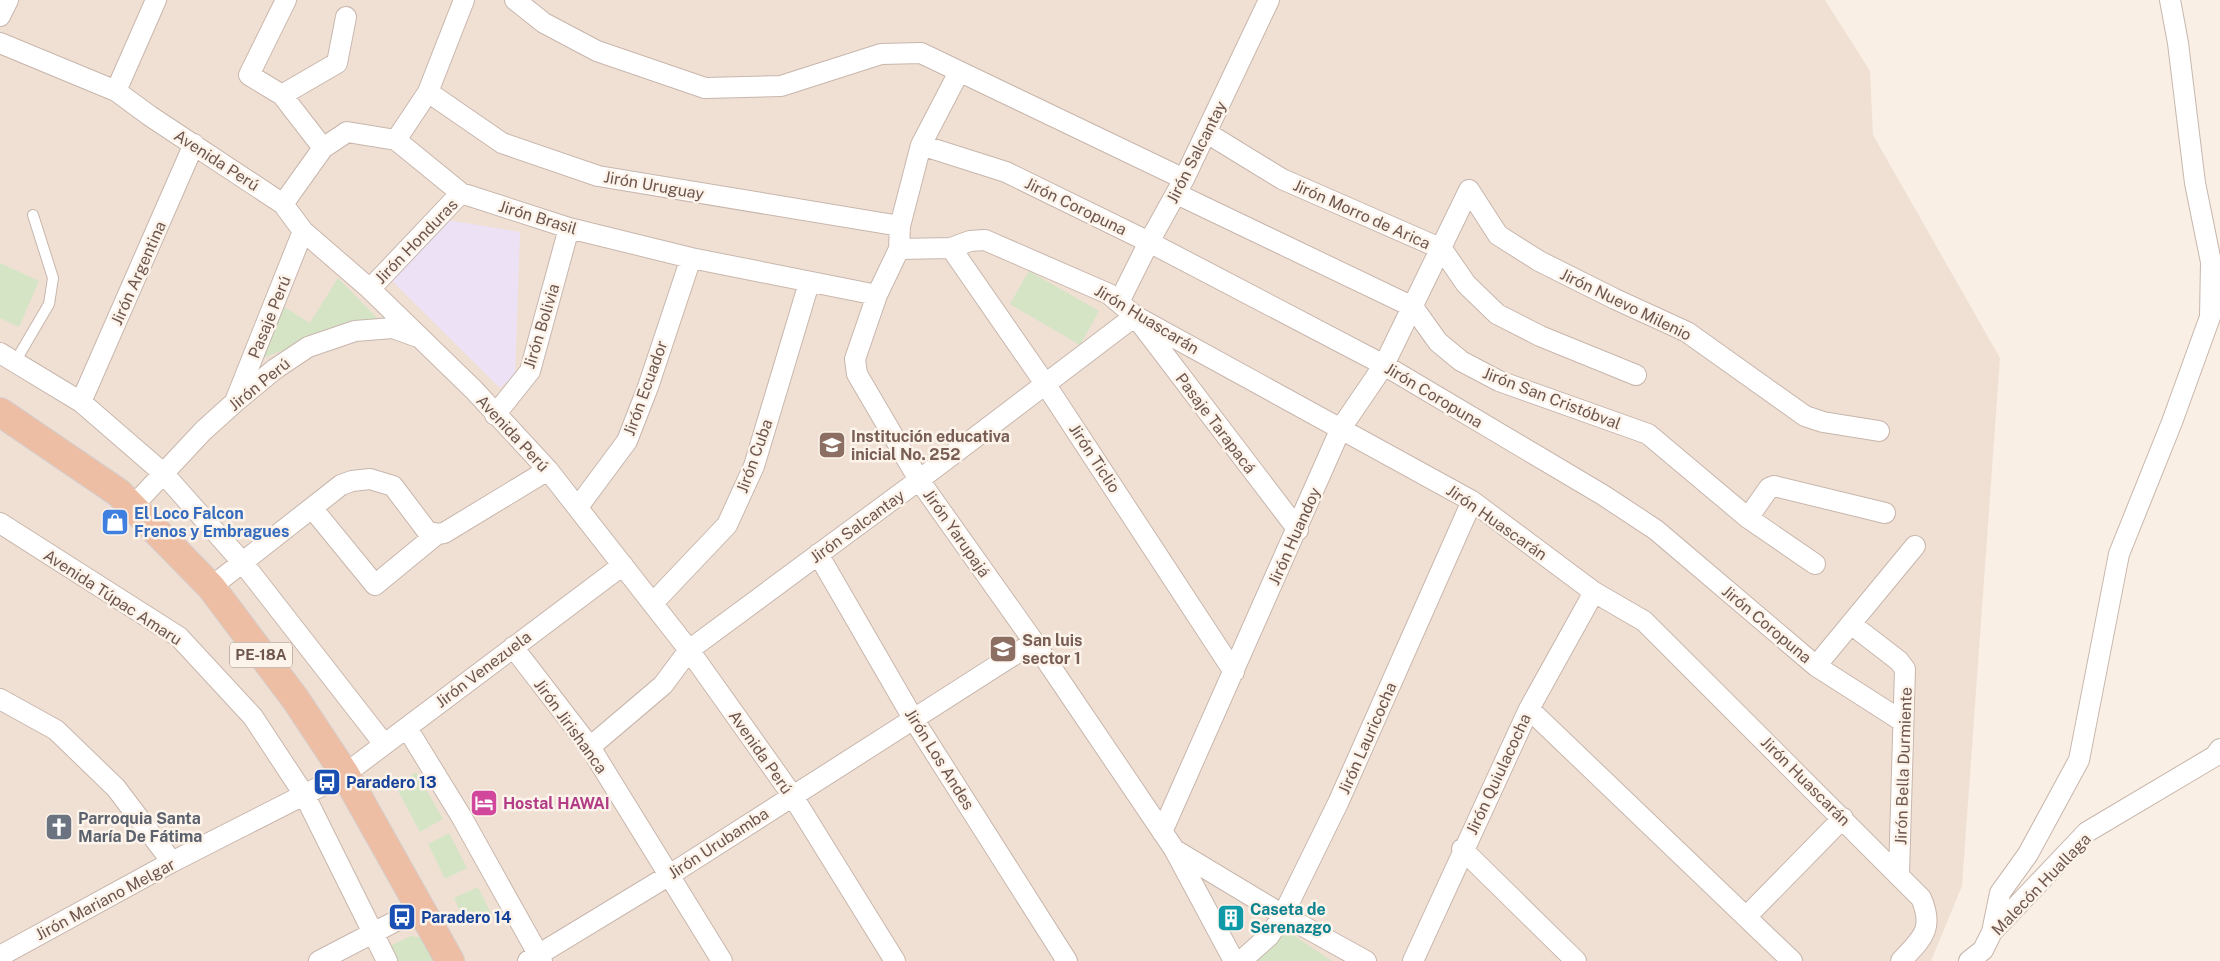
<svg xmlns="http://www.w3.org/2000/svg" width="2220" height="961" viewBox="0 0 2220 961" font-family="'Public Sans',sans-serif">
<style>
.residential{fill:#f0e0d4}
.education{fill:#ece1f5}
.green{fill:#d4e4c5}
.building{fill:#ebcdbf;stroke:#dbb3a2}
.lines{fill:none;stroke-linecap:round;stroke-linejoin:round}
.service-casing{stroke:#c8b6ac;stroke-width:12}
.minor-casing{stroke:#c8b6ac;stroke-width:22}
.trunk-casing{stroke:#d4ccca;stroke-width:30}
.service{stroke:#fff;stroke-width:10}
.minor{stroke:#fff;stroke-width:20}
.trunk{stroke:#eebea4;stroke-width:28}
.labels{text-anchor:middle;stroke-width:5;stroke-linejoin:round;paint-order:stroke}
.shield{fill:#fcf3ea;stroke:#99857c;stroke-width:1}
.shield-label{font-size:15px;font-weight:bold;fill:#6e564d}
.street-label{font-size:16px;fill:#6e564d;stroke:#fcf3ea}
.education-label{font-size:16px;font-weight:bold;fill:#785e54;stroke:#fcf3ea;text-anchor:start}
.shop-label{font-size:16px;font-weight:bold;fill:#366cbe;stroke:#fcf3ea;text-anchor:start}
.transit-label{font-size:16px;font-weight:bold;fill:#164399;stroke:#fcf3ea;text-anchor:start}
.hotel-label{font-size:16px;font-weight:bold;fill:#b23c85;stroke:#fcf3ea;text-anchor:start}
.worship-label{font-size:16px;font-weight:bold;fill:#5b616d;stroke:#fcf3ea;text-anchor:start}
.culture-label{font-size:16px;font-weight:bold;fill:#0d838f;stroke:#fcf3ea;text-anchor:start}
</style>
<rect width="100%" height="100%" fill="#f9efe4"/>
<path class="residential" d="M0,0H1825L1870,71L1873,135L2000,358L1962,886L1931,961H0Z"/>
<path class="education" d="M435,218L520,232L515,375L500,388L387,276Z"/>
<path class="green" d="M0,263L39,281L19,327L0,318Z
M1029,271L1099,311L1080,345L1010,304Z
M338,278L383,324L316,337L251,363L268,297L310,323Z
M416,772L443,819L420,832L396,787Z
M449,833L467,868L445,879L428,844Z
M478,887L494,919L479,914L465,921L454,898Z
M1284,929L1332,961H1256Z
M411,936L421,938L435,961H398L390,946Z"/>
<path class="building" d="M1230,909L1240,917L1232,928L1222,920Z"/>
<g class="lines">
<g class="service-casing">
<path id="service" d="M15,362L49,304L53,278L33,215"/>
</g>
<g class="minor-casing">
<path id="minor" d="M286,0L249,75L282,95L323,148
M515,0L544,23L597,51L705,88L781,86L881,54L921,53L1184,179
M0,16L8,0
M0,43L116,91L150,116L283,204L303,231L370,289L474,390L548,470L689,650L792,795L895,961
M959,72L921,145L900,226L899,249L877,295L855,359L857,374L919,480L1034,642L1174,849L1234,961
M116,91L156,0
M428,92L502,143L598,176L900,226
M282,95L337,63L346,17
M1207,133L1282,179L1442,249L1466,284L1497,314L1540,336L1636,375
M396,140L428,92L464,0
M921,145L1006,172L1149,242L1384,365L1603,495L1656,530L1816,666L1902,721
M1469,190L1498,235L1539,261L1615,299L1687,332L1805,416L1823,422L1879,431
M1177,194L1413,307L1438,342L1461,361L1499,381L1648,434L1748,518L1815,564
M283,204L323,148L347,132L396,140L461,193L569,228L691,258L877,295
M951,248L1046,385L1234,672
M899,249L951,248L970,241L985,240L1109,294L1135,316L1472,501L1594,592L1644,621L1921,898C1935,930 1921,939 1901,961
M370,289L461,193
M1119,302L1149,242L1184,179L1269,0
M0,353L81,402L163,473L243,563L384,744
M236,399L303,231
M81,402L194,144
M495,415L530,371L569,228
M133,506L203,431L234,403L275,369L308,347L355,331L393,328L415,336
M578,507L627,441L648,387L691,258
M312,508L375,585L437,534
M1748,518L1769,488L1774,486L1885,513
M0,523L179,637L253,717L305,796L387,961
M818,554L914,720L1067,961
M211,587L341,485L352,481L370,479L393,486L427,531L437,534L444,533L548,470
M653,603L727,525L754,466L809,283
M1851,624L1899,661L1905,669L1899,874
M513,647L590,747L722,961
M1816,666L1915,546
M0,699L56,730L116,788L172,862
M1529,709L1792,961
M407,728L461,816L542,961
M590,747L663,685L689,650L919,480L1135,316L1298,530
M1162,832L1341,428L1384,365L1469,190
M1462,849L1576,961
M1175,850L1283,915L1366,961
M1747,916L1843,818
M1992,932L2000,893L2028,854L2079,760L2119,554L2172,422L2210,317L2211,262L2195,183L2178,43L2170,0
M0,956L172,862L345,774L623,565
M319,961L421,908
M528,961L668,876L1034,642
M1241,961L1269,936L1283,915L1338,803L1472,501
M1413,961L1529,709L1594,592
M1969,961L1983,950L1992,932L2087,832L2215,756L2220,749"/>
</g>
<g class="trunk-casing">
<path id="trunk" d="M0,412L119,493L211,587L296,700L345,774L450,961"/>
</g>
<use href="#service" class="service"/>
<use href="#minor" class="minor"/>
<use href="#trunk" class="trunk"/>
</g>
<defs>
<g id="school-square" transform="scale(1.4375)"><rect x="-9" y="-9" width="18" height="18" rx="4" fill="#8d6e63" stroke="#fcf3ea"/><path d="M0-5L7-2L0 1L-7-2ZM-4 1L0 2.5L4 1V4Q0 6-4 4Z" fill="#fff"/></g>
<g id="shop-square" transform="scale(1.4375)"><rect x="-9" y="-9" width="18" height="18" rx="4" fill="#3f7fe0" stroke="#fcf3ea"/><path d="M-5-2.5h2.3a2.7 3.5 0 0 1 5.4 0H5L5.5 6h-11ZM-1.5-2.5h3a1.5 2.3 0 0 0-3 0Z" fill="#fff"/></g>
<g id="bus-square" transform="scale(1.4375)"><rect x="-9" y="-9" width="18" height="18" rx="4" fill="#1a4fb4" stroke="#fcf3ea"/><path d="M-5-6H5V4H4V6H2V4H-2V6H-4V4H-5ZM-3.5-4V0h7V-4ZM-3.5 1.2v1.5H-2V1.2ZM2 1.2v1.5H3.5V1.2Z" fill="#fff"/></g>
<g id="hotel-square" transform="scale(1.4375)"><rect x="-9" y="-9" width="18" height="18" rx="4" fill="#d1479c" stroke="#fcf3ea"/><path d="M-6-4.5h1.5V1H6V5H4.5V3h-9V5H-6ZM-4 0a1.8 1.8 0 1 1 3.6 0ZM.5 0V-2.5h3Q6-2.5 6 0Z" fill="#fff"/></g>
<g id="church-square" transform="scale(1.4375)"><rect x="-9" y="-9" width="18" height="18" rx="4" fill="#6b7280" stroke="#fcf3ea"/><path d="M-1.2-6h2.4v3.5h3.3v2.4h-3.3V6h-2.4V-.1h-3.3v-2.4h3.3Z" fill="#fff"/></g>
<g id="building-square" transform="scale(1.4375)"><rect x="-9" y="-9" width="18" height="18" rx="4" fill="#0f9aa8" stroke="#fcf3ea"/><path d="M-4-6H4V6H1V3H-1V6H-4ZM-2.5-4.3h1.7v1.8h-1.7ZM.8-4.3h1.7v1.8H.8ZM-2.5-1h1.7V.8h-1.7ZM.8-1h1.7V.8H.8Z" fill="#fff"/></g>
</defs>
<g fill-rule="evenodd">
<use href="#school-square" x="832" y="445"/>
<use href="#shop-square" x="115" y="522"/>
<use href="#school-square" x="1003" y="649"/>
<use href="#bus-square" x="327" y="782"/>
<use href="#hotel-square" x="484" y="803"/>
<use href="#church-square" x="59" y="827"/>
<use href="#bus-square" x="402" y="917"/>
<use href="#building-square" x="1231" y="918"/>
</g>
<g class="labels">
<rect class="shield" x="230" y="642.5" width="62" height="25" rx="4"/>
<g class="shield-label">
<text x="261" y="660">PE-18A</text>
</g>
<g class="street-label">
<text transform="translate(1196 152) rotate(-63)" y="6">Jirón Salcantay</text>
<text transform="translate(217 160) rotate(33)" y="6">Avenida Perú</text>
<text transform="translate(654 185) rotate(10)" y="6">Jirón Uruguay</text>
<text transform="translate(1076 206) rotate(26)" y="6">Jirón Coropuna</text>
<text transform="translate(1362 214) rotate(24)" y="6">Jirón Morro de Arica</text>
<text transform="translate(538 217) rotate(17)" y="6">Jirón Brasil</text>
<text transform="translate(416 241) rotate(-46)" y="6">Jirón Honduras</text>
<text transform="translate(138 273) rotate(-66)" y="6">Jirón Argentina</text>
<text transform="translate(1626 304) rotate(26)" y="6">Jirón Nuevo Milenio</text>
<text transform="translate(269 317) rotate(-68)" y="6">Pasaje Perú</text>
<text transform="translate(1147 319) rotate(31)" y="6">Jirón Huascarán</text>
<text transform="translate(541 326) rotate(-73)" y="6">Jirón Bolivia</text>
<text transform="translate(259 384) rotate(-39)" y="6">Jirón Perú</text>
<text transform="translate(645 388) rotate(-70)" y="6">Jirón Ecuador</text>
<text transform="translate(1434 395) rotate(31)" y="6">Jirón Coropuna</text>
<text transform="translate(1552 398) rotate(21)" y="6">Jirón San Cristóbval</text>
<text transform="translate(1216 423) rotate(53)" y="6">Pasaje Tarapacá</text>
<text transform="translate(513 433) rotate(47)" y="6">Avenida Perú</text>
<text transform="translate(754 456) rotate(-70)" y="6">Jirón Cuba</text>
<text transform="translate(1095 458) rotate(57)" y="6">Jirón Ticlio</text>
<text transform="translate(1497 522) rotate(35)" y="6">Jirón Huascarán</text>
<text transform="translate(857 526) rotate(-36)" y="6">Jirón Salcantay</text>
<text transform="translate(957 533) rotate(55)" y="6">Jirón Yarupajá</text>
<text transform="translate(1294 536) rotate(-66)" y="6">Jirón Huandoy</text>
<text transform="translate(113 597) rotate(33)" y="6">Avenida Túpac Amaru</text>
<text transform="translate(1767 624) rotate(40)" y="6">Jirón Coropuna</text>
<text transform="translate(483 669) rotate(-37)" y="6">Jirón Venezuela</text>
<text transform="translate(571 726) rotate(54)" y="6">Jirón Jirishanca</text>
<text transform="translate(1367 738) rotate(-66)" y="6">Jirón Lauricocha</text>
<text transform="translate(761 752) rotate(55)" y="6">Avenida Perú</text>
<text transform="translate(940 759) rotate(58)" y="6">Jirón Los Andes</text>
<text transform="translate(1903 766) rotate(-88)" y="6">Jirón Bella Durmiente</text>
<text transform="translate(1498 774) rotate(-65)" y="6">Jirón Quiulacocha</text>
<text transform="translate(1806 781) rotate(45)" y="6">Jirón Huascarán</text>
<text transform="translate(718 843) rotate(-33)" y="6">Jirón Urubamba</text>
<text transform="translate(2041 884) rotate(-46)" y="6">Malecón Huallaga</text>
<text transform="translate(105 899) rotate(-28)" y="6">Jirón Mariano Melgar</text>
</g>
<g class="education-label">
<text x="851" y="442">Institución educativa<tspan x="851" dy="18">inicial No. 252</tspan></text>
<text x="1022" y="646">San luis<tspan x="1022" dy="18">sector 1</tspan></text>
</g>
<g class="shop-label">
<text x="134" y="519">El Loco Falcon<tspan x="134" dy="18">Frenos y Embragues</tspan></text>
</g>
<g class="transit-label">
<text x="346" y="788">Paradero 13</text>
<text x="421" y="923">Paradero 14</text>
</g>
<g class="hotel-label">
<text x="503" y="809">Hostal HAWAI</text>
</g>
<g class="worship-label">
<text x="78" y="824">Parroquia Santa<tspan x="78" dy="18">María De Fátima</tspan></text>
</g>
<g class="culture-label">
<text x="1250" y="915">Caseta de<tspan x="1250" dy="18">Serenazgo</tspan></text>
</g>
</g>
</svg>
